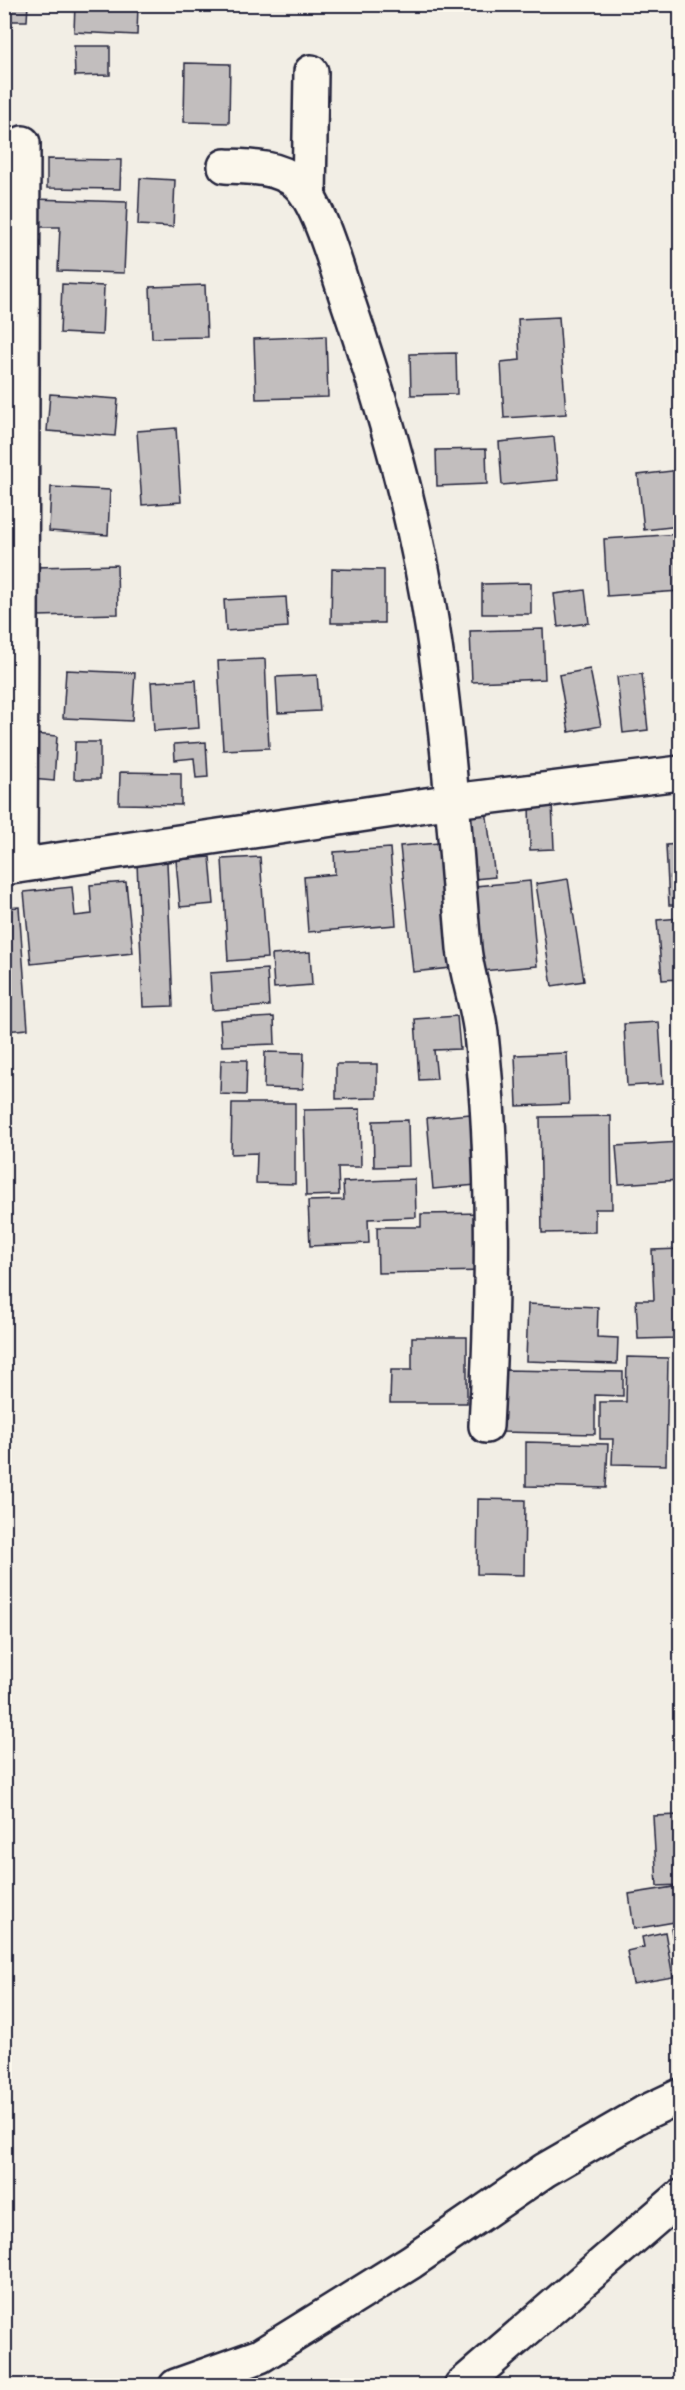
<svg xmlns="http://www.w3.org/2000/svg" width="685" height="2390" viewBox="0 0 685 2390" font-family="Pangolin,sans-serif">
<style>
.building{fill:#c2bebe;stroke:#22223b;stroke-width:1.5}
.lines{fill:none;stroke-linecap:round;stroke-linejoin:round}
.minor-casing{stroke:#22223b;stroke-width:38}
.minor{stroke:#fbf7ec;stroke-width:33}
</style>
<rect width="100%" height="100%" fill="#f2eee5"/>
<filter id="ink" filterUnits="userSpaceOnUse"><feTurbulence type="fractalNoise" baseFrequency=".0167" numOctaves="2"/><feDisplacementMap in="SourceGraphic" scale="12" xChannelSelector="R" yChannelSelector="G"/><feConvolveMatrix kernelMatrix="1 2 1 2 8 2 1 2 1" color-interpolation-filters="sRGB"/></filter>
<g filter="url(#ink)">
<path class="building" d="M4,4H28L27,21H4Z
M75,4H138L137,35L74,32Z
M171,4H199L198,8Z
M74,46H110V75L75,76Z
M185,63L230,64L229,123L184,122Z
M47,159L121,160L120,189L47,188Z
M140,178L175,180L173,227L138,225Z
M34,199L127,202L124,273L58,271L60,227H33Z
M62,284L104,286L102,335L60,333Z
M205,285L207,337L152,338L150,287Z
M559,317L566,414L504,418L501,362L520,360L518,319Z
M326,336L328,397L256,399L254,339Z
M456,353L457,394L411,395L410,354Z
M50,394L118,399L115,436L47,431Z
M176,428L181,502L142,505L137,431Z
M554,437L558,480L502,485L499,442Z
M486,449L487,484L437,486L436,450Z
M680,470V526L644,530L638,475Z
M51,487L110,490L108,535L49,531Z
M680,534V591L607,596L604,539Z
M117,565L118,614L37,616L36,567Z
M332,569L384,570V623H331Z
M531,583V614H482V584Z
M585,590L589,623L558,627L554,594Z
M286,597L288,627L226,631L224,600Z
M543,629L545,679L472,682L470,631Z
M265,659L269,748L223,750L218,661Z
M590,669L601,726L569,732L559,675Z
M66,670L135,673L132,721L63,718Z
M642,674L648,730L623,733L617,677Z
M317,675L320,711L278,713L276,677Z
M196,680L199,728L154,731L151,682Z
M34,734L57,736L54,781L31,779Z
M75,742H100V779H74Z
M206,742L208,777L196,778L194,758L175,760L174,744Z
M120,772L181,773V805L119,804Z
M552,802L554,849L530,850L529,803Z
M486,810L495,877L464,880L456,814Z
M439,843L451,968L413,972L400,846Z
M680,844V905H669L666,845Z
M390,848L396,925L308,932L304,877L335,874L334,852Z
M210,857L214,904L180,907L176,860Z
M260,857L267,958L228,961L222,859Z
M167,862L173,1006L143,1007L137,863Z
M568,879L584,981L552,986L536,884Z
M530,881L537,966L482,971L475,886Z
M126,882L133,953L31,964L24,892L72,887L75,916L92,914L90,885Z
M19,907L28,1029L4,1031V908Z
M680,918V979L662,980L657,920Z
M310,952L312,985L274,988L272,955Z
M267,969L269,1006L212,1010L210,973Z
M457,1016L460,1049L434,1050L437,1079L419,1080L415,1019Z
M274,1017L275,1044L222,1046L220,1020Z
M659,1022L663,1084L627,1086L624,1024Z
M265,1052L304,1053L303,1089L264,1088Z
M567,1053L569,1104L517,1106L515,1055Z
M221,1060H247L246,1095L220,1094Z
M336,1064H377V1098L336,1099Z
M232,1103H295V1184L256,1183L257,1153L231,1154Z
M360,1109L361,1167H338L339,1195L306,1196L304,1110Z
M481,1113L487,1184L433,1189L427,1118Z
M611,1116L612,1209H595V1232L542,1233L540,1117Z
M408,1120L409,1166L374,1167L373,1121Z
M680,1142V1180L619,1184L616,1146Z
M415,1179L416,1217L368,1219L369,1243L310,1246L308,1201L344,1200L343,1182Z
M486,1213L487,1271L378,1273L377,1227H421V1214Z
M680,1249V1305H676L677,1338L638,1339L636,1300H654L652,1250Z
M528,1304L598,1307L597,1337L618,1338L617,1364L526,1361Z
M412,1337H467V1403H390L391,1370H412Z
M627,1357L668,1358L666,1465L612,1464L613,1439H600V1402H626Z
M677,1361H680V1421L675,1420Z
M503,1370L623,1372V1396L595,1395V1434L502,1432Z
M677,1427H680V1460H677Z
M526,1442L608,1444L606,1488L526,1486Z
M478,1499L525,1500L524,1575L477,1574Z
M680,1815V1885L657,1886L653,1816Z
M680,1886V1921L634,1929L629,1894Z
M680,1927V1976L671,1929Z
M665,1932L673,1977L633,1984L627,1951L644,1947L642,1937Z"/>
<g class="lines">
<g class="minor-casing">
<path id="minor" d="M225,166C248,167 277,166 296,182C319,201 337,270 347,299C384,408 416,518 433,632C449,737 455,843 464,948C467,977 478,1005 481,1034C495,1165 493,1295 486,1426
M309,198L311,72
M20,865L23,143
M4,868L453,801L680,773
M176,2386L260,2356L411,2262L545,2170L644,2113L680,2096
M461,2386L680,2197"/>
</g>
<use href="#minor" class="minor"/>
</g>
</g>
<rect width="685" height="2390" fill="none" stroke="#fbf7ec" stroke-width="24"/>
<rect x="12" y="12" width="661" height="2366" fill="none" stroke="#22223b" stroke-width="2" filter="url(#ink)"/>
</svg>
